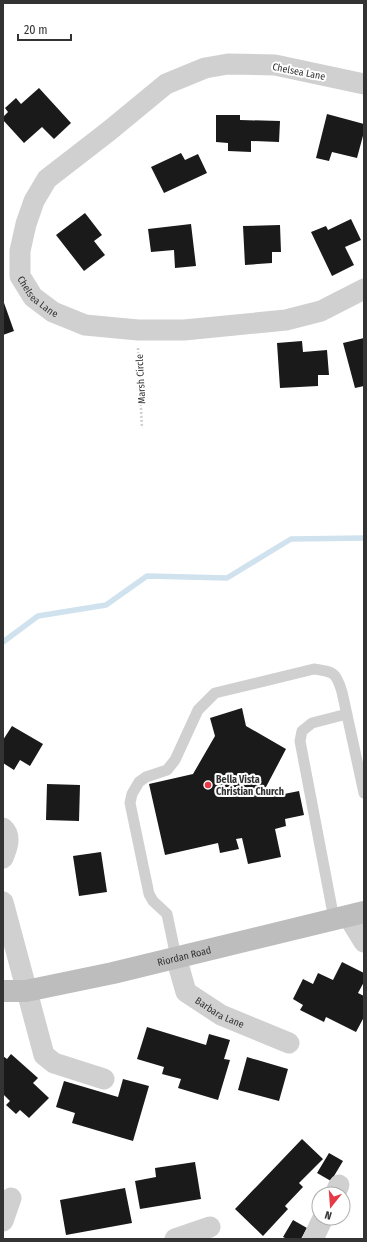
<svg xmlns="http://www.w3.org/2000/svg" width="367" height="1242" viewBox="0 0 367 1242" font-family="'Fira Sans Condensed',sans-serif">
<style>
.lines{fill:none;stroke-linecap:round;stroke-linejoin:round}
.stream{stroke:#cfe2ee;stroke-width:5.5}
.building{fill:#1a1a1a}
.path{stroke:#cdcdcd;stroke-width:2.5;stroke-dasharray:2 2;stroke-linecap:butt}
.lane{stroke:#d0d0d0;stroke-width:11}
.street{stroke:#d0d0d0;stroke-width:21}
.secondary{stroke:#bdbdbd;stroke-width:22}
.poi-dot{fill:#e63946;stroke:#fff;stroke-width:1.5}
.labels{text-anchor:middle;stroke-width:4;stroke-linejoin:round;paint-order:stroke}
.street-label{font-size:10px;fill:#333;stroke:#fff}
.poi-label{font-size:10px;font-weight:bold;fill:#333;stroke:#fff;text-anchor:start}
</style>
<rect width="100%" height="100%" fill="#fff"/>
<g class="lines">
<path class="stream" d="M3,642L38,616L106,605L147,576L227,578L291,539L364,538"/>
</g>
<path class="building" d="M39,88L71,123L54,139L42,127L24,143L3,120V117L8,112L5,108L16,98L21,104Z
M327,114L364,124V132L357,158L332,152L329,161L316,158Z
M216,115H240V120L280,121L279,142L251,141V152L228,151V143L216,142Z
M181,153L185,160L198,154L207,173L164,193L151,167Z
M85,213L102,235L94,241L105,255L84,271L56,235Z
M351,219L361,240L345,247L354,265L332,276L311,232L326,226L328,230Z
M191,224L196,266L175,268L174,250L151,252L148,229Z
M280,225L281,252H272V263L245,265L243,226Z
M3,300L14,331L3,335Z
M364,338V386L355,388L343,343Z
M302,341L303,352L327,350L329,375H318V386L280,388L277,343Z
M242,708L246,726L286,749L266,787L267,794L279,792V795L299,791L304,815L285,819L286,826L275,829L281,857L248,864L242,838L236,839L239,849L220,853L218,843L165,855L149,784L193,774L215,736L210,718Z
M12,726L43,744L30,766L20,760L14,770L3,763V740Z
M47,784L80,785L79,821L46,820Z
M101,852L107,892L79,896L73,856Z
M342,962L364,973V982L358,993L364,996V1017L356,1032L326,1017L324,1022L300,1010L303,1005L293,999L303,979L313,984L318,973L333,980Z
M147,1027L206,1045L209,1034L230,1040L224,1059L230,1060L218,1100L178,1088L181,1079L162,1074L164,1067L137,1059Z
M11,1054L38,1078L33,1083L49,1098L29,1118L20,1110L16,1114L6,1105L10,1101L3,1094V1056L7,1059Z
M247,1057L288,1069L279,1101L238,1090Z
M123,1079L149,1086L133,1141L72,1123L75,1113L56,1107L64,1081L118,1097Z
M302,1139L323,1159L299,1183L303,1187L285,1206L288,1209L263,1236L235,1209Z
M329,1153L343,1161L331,1181L317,1173Z
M195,1162L201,1199L140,1209L135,1181L156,1177L155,1168Z
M125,1188L132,1223L66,1235L60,1200Z
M293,1220L307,1228L301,1239H287L283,1237Z"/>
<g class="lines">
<path class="path" d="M138,348L142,428"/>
<path class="lane" d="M334,919L300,741L302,731L312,723L347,714
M176,957L167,914L153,901L149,894L130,803L132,794L139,782L146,777L167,770L175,760L198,710L215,693L314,669C334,672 336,672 342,692L364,793"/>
<g class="street">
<path id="s1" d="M364,84L275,65L228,64L205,68L166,84L109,131L47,179L34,201L26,224L20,251V276L33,297L53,312L85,325L138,330H184L286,320L321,311L364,289"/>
<path d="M3,828C12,836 7,848 3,858"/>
<path d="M3,902L44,1055L54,1063L104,1079"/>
<path d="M348,916L364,942"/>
<path id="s2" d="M176,957L186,992L221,1015L289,1043"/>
<path d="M335,1194L339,1185"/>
<path d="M3,1221L11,1198"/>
<path d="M175,1239L210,1227"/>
<path d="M313,1239L323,1218"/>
</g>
<path class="secondary" id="s3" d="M3,991H26L113,973L364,912"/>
</g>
<circle class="poi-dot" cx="208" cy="785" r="4"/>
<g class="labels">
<g class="street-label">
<text transform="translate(299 71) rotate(11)" y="4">Chelsea Lane</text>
<text dy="4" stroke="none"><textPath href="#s1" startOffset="486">Chelsea Lane</textPath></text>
<text transform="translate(140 379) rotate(-93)" y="4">Marsh Circle</text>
<text dy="4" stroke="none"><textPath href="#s3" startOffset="185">Riordan Road</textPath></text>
<text dy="4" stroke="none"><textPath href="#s2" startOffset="76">Barbara Lane</textPath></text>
</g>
<g class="poi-label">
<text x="216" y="783">Bella Vista<tspan x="216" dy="12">Christian Church</tspan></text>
</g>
</g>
<rect width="367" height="1242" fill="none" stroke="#333333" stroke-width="8"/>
<g transform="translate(331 1206) rotate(197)"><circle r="19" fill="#ffffff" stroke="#adadad"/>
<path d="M0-3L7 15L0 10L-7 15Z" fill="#e63946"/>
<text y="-6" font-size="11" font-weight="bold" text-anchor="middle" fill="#333333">N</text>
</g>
<path d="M18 34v6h53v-6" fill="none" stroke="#333333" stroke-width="2"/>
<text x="24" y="34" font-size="12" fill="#333333" stroke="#ffffff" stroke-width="3" paint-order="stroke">20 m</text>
</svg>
